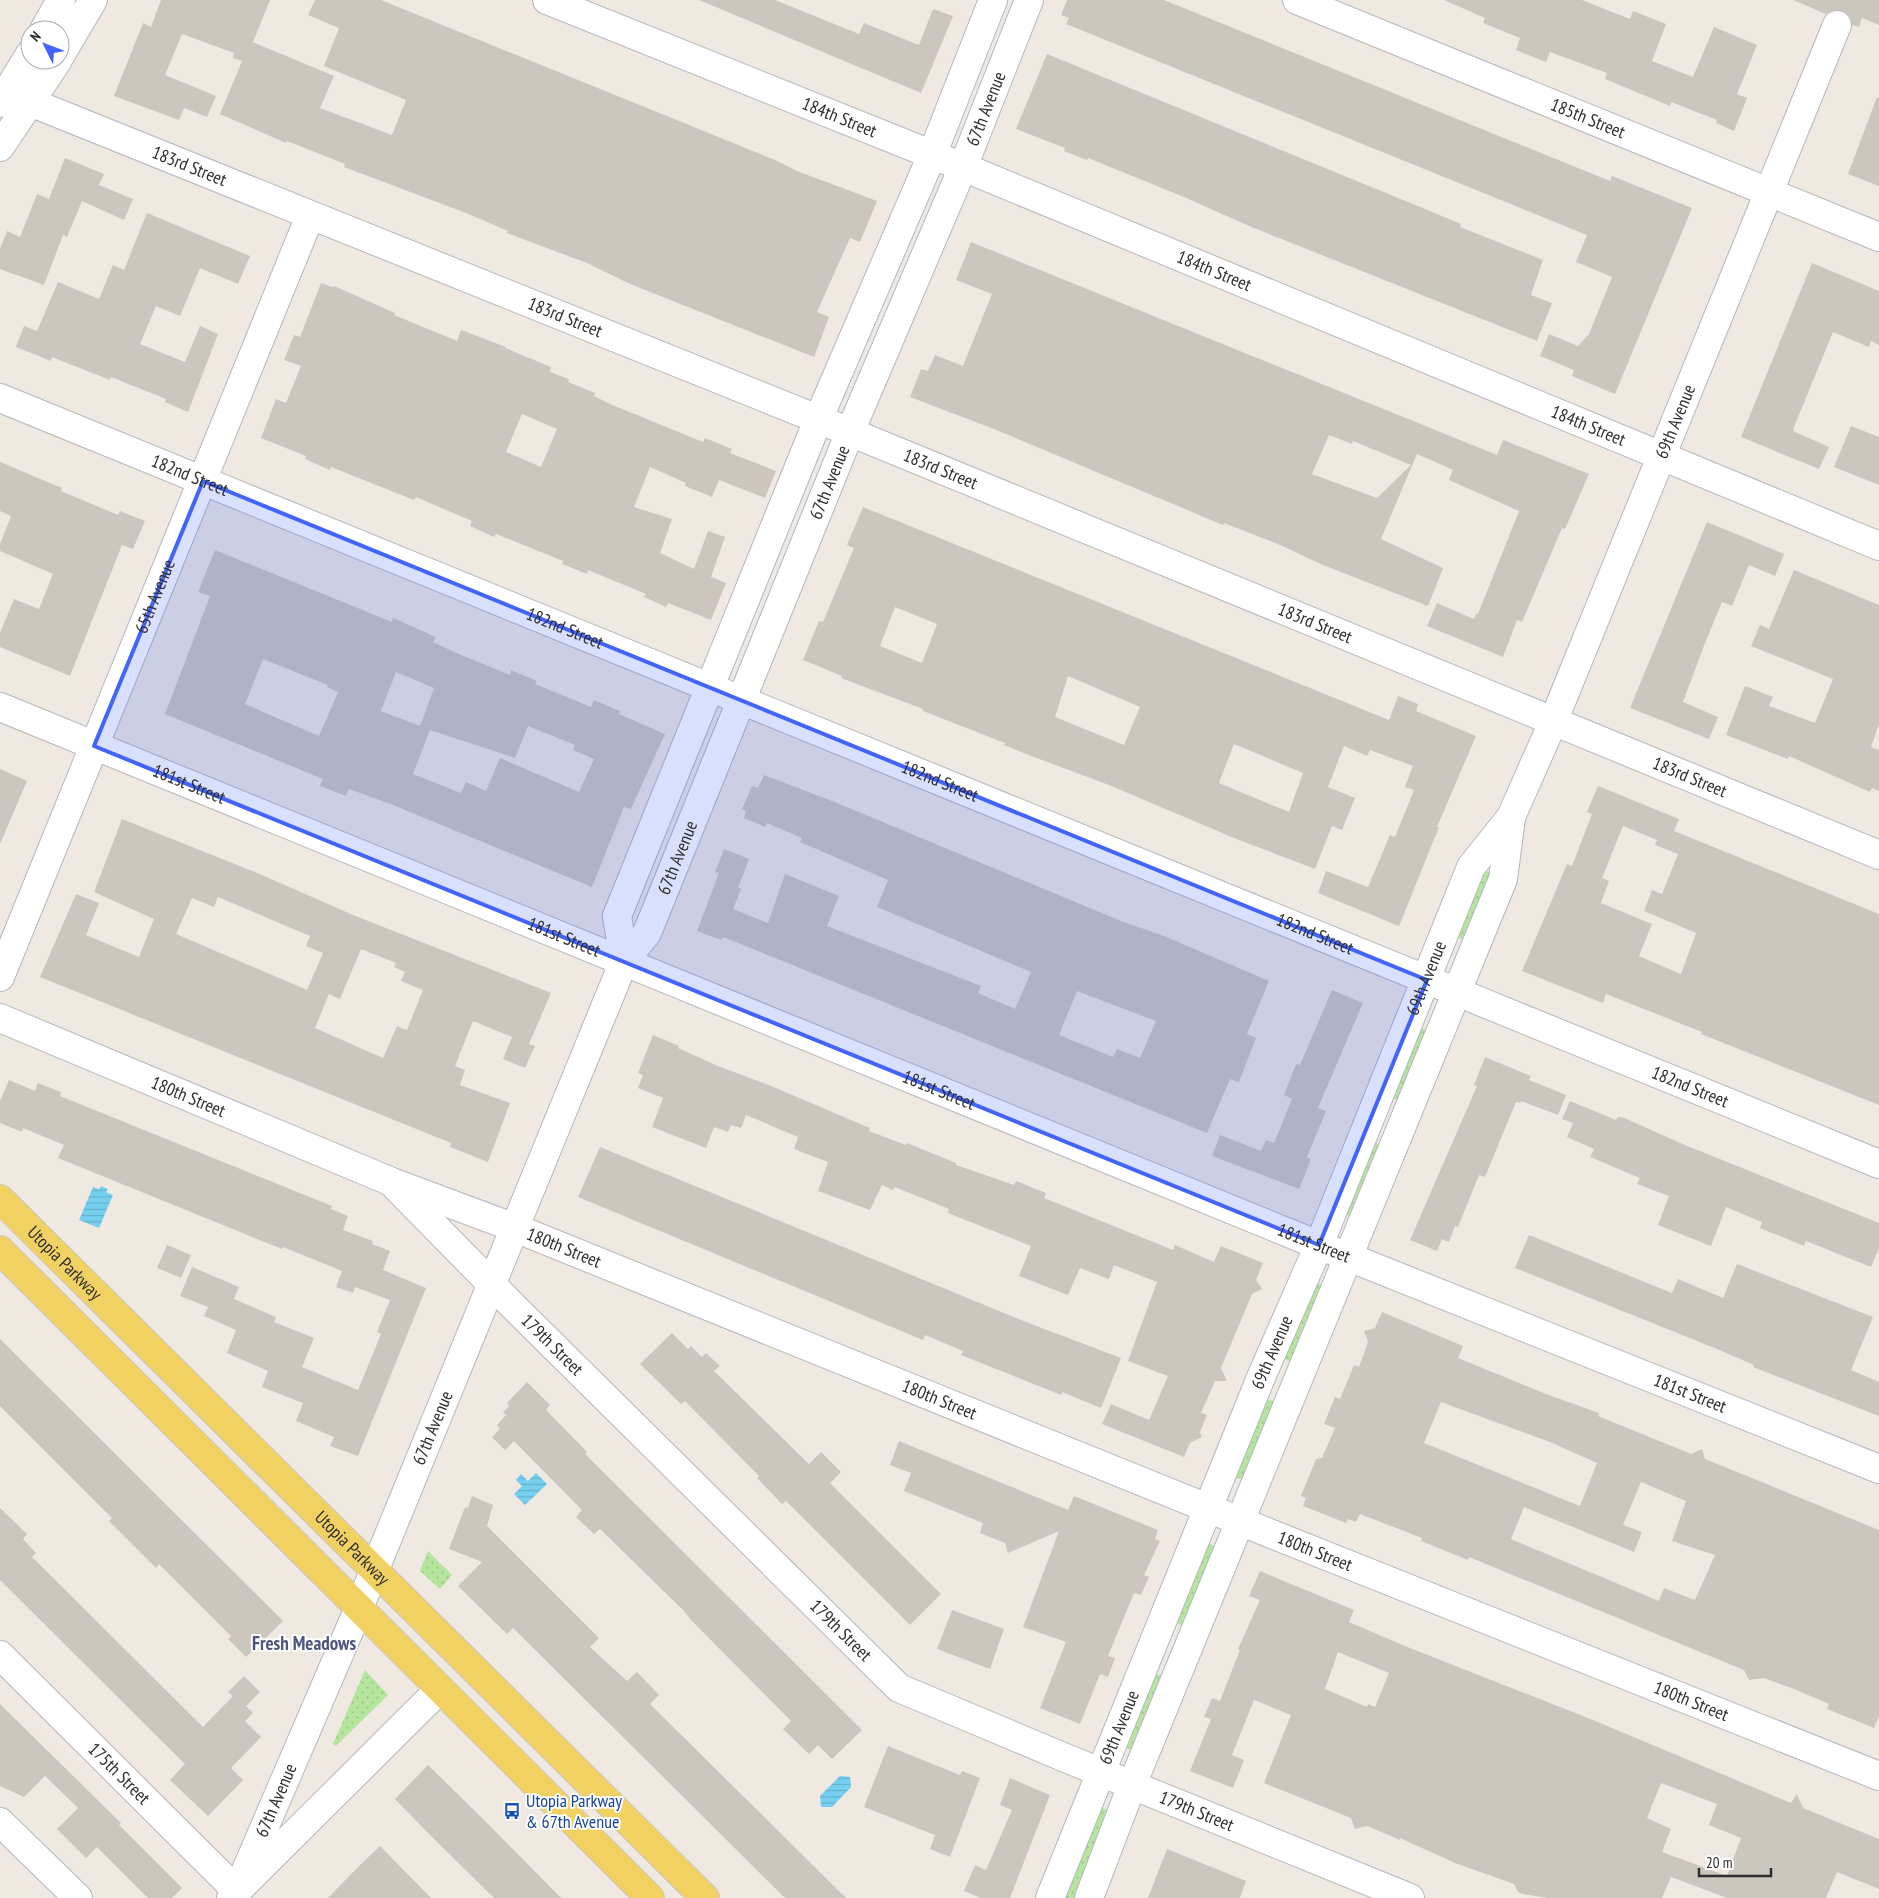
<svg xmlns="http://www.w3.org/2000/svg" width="1879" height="1898" viewBox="0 0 1879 1898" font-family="'PT Sans Narrow',sans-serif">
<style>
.garden{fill:url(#garden-dots)}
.water{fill:url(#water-rules)}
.building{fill:#cbc7bf;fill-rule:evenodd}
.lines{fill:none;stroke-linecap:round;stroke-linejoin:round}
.minor-casing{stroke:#b4b7c1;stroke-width:30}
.major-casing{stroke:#c9c9c9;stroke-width:30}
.minor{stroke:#fff;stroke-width:28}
.major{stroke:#f2d163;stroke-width:28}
.marked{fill:#4264fb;fill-opacity:0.2;stroke:#4264fb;stroke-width:4;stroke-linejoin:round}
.labels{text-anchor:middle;stroke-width:4;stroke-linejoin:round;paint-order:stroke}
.street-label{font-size:18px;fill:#2e2e2e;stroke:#fff}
.transit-label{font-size:18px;fill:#164399;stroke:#fff;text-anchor:start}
.neighbourhood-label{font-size:19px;font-weight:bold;fill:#4d5680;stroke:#fff}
</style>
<defs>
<pattern id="garden-dots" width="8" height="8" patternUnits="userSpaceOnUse" patternTransform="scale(1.25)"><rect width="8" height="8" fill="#b6e59e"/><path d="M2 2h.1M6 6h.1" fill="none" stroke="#9dc588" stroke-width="1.8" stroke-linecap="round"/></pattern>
<pattern id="water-rules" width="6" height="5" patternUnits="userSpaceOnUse" patternTransform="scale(1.25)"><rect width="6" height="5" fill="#75cff0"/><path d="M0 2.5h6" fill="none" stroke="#66b2ce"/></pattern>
</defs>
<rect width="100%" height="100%" fill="#efe9e1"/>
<path class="garden" d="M1484,871L1490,872L1494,877L1464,941L1454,934Z
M1420,1028L1426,1030L1428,1036L1398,1100L1392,1098Z
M1374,1142L1380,1145L1352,1216L1346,1215L1344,1208Z
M1316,1283L1322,1285L1292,1362L1286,1360L1284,1353Z
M1269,1400L1276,1402L1244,1480L1237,1478L1235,1471L1264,1402Z
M1210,1544L1216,1547L1184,1626L1178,1624L1176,1618L1205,1547Z
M428,1551L452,1575L440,1589L420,1571Z
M365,1670L388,1695L336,1746L333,1744Z
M1156,1674L1164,1676L1133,1749H1128L1125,1742L1150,1678Z
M1103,1808L1110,1811L1079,1898H1060L1097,1810Z"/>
<path class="water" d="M101,1186L108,1189L106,1192L113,1195L99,1228L79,1220L93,1187L99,1189Z
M536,1473L547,1484L525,1505L514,1494L522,1486L516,1480L521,1474L528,1481Z
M840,1776L850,1777L851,1787L832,1807H821L820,1796Z"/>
<path class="building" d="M161,0H270L253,42L334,76L320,108L392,135L406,100L324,66L339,28L308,15L315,0H381L775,160L797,171L877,201L860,242L850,238L817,312L829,317L814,357L630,284L587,263L507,233L508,231L466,213L344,167L345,164L287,141L286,143L220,114L242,61L233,58L234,53L182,34L165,75L216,96L207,117L184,108L179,120L114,96L143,23L151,27Z
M699,0H775L859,34L864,23L919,45L933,9L953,16L921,93Z
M1067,0H1164L1610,181L1612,176L1692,208L1615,394L1572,376L1574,370L1540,356L1549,334L1578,346L1589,334L1612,277L1576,262L1587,235L1066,24L1069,18L1061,15Z
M1444,0H1582L1630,19L1633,11L1666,24L1652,61L1693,77L1714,27L1757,45L1737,94L1747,98L1734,131L1716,123L1717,120L1671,102L1670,106L1605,79L1607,73L1550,52L1546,62L1516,50L1520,38L1483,23L1485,18Z
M1793,0H1879V25L1862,18L1859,27L1852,25L1850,16L1843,11L1834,10L1826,14Z
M1047,54L1413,204L1461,224L1460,227L1543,260L1531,295L1552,303L1537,341L1249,226L1184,197L1088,158L1087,160L1064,151L1065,148L1016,129Z
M1877,97L1879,98V186L1848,174Z
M65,158L104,174L99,185L133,199L124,220L82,201L67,237L63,235L44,285L0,269V249L7,231L20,237L37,194L49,199Z
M147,213L250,256L238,284L200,268L180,316L156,306L140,344L185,362L200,326L218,334L188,412L165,402L166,399L111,377L110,380L52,357L51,361L16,347L24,326L37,331L58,282L99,299L113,265L124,270Z
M971,242L1497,455L1503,440L1589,474L1565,529L1562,528L1556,542L1522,622L1517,620L1503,657L1427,626L1437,603L1474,619L1476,614H1478L1519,511L1449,480L1453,470L1417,454L1381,539L1443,568L1428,606L1323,565L1280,545L1224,523L1223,525L994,429L910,397L921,369L928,371L935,355L963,366L981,321L992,294L956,280ZM1329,435L1352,444L1353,441L1411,465L1377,498L1312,474Z
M1812,263L1879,291V345L1871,341L1869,347L1833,332L1794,427L1793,431L1829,447L1819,469L1741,437Z
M321,283L332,287L334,286L395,313L394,315L457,341L461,330L506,347L505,348L551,367L550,372L569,379L568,382L595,393L594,396L610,404L703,442L705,438L732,449L730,453L776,471L765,498L719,480L712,497L685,486L686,483L650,467L634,507L672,519L660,553L694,569L708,531L725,537L711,577L726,583L711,620L668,603L666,607L644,597L646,594L588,570L587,574L562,564L563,561L496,534L494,537L470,526L472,521L416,497L414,500L331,467L330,470L305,459L306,456L261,438L276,399L286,403L301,366L284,360L294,335L300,337ZM522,414L557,429L541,467L506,452Z
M1851,426L1879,437V485L1834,467Z
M0,462L62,488L61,491L118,515L120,511L145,521L133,549L122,545L70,676L0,647V633L14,599L39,609L53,574L0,551V544L11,516L0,511Z
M863,507L1389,720L1398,696L1418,704L1416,711L1476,736L1437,827H1439L1399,926L1318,893L1326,871L1368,887L1390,835L1395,837L1414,790L1405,787L1413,766L1370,750L1367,756L1344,746L1328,787L1355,798L1342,830L1332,826L1315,869L1234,838L1109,785L1026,754L1004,745L1005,743L923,711V709L841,678L842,676L803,660L819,621L823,622L854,548L847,545ZM895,607L937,624L922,663L880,646ZM1068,676L1140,707L1124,745L1055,717ZM1234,744L1303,773L1289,812L1219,783Z
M1707,522L1784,554L1775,576L1749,565L1732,606L1722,602L1705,643L1683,702L1718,717L1709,739L1630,708Z
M215,550L392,622L393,618L436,637L433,642L454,652L510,675L511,670L537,681L535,684L591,707L594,700L620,711L619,714L665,734L631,809L624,807L592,887L393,805L349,789L346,796L320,786L323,779L165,714L210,596L198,592ZM263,659L328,685L327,687L338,692L319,736L245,704ZM396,672L434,688L420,726L381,711ZM528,726L575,745L573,750L594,759L579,792L500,758L486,791L466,782L461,793L413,774L430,730L515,758Z
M1794,570L1879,605V724L1871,747L1879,750V791L1872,788L1870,792L1789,756L1788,759L1726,735L1745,686L1773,697L1769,706L1815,723L1833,679L1751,646L1760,625L1769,629Z
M0,769L27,781L0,844Z
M764,775L837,803L1121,921L1164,936L1269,981L1247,1034L1256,1038L1239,1082L1230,1079L1207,1133L723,937L721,940L697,931L719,873L715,872L724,849L749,859L738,888L741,889L733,909L768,923L785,874L839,896L827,926L981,986L978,993L1015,1009L1031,972L877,907L888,880L800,842L802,838L767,823L765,827L744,818L746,811L742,809L752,786L758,788ZM1077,991L1156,1021L1140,1058L1117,1049L1113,1057L1059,1035Z
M1598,786L1679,819L1674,831L1879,914V1105L1701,1034L1702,1032L1606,994L1603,1003L1522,971L1567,864L1572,866L1592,814L1587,812ZM1623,826L1657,840L1655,845L1678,854L1662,894L1652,890L1644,911L1696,933L1681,974L1639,956L1652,924L1601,903L1609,881L1602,878Z
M122,819L262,875L353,915L551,993L529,1044L535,1046L525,1068L503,1059L512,1037L473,1021L455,1066L465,1070L460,1085L510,1103L488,1162L450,1147L451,1143L40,977L76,894L99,903L86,935L139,957L154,919L94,892ZM218,897L310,936L306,946L323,953L307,990L176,934L192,898L214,907ZM361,949L396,963L394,967L405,972L401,981L423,990L407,1030L397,1026L383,1058L315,1028L329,994L340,999Z
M1332,990L1363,1003L1318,1108L1326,1111L1307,1157L1311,1159L1299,1189L1212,1156L1220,1135L1261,1151L1266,1140L1274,1143L1292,1099L1284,1095L1296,1064L1300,1065Z
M653,1035L679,1046L678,1048L718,1066L771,1086L870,1128L869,1131L906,1145L907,1143L956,1163V1165L1014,1185L1016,1181L1046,1193L1044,1198L1173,1250L1175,1245L1214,1262L1221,1246L1263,1263L1256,1280L1262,1289L1252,1294L1221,1368L1227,1381H1215L1201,1413L1207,1415L1200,1432L1202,1437L1190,1443L1184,1457L1102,1424L1111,1404L1149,1420L1168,1376L1128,1361L1157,1282L1114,1265L1109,1279L1080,1268L1068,1295L1019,1276L1031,1246L948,1213L949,1209L895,1187L893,1190L882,1185L870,1210L818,1191L828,1162L794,1149L798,1137L746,1115L741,1128L731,1125L728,1132L714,1127L706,1148L652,1127L663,1098L638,1088L643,1075L638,1073Z
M1485,1057L1531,1076L1529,1080L1566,1095L1558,1115L1521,1101L1520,1103L1516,1102L1485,1177L1479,1175L1458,1227L1455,1226L1449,1242L1442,1239L1437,1251L1410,1240L1477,1086L1474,1085Z
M9,1080L35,1091L38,1083L61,1092L60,1096L332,1206L331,1209L348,1216L343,1230L373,1241L372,1244L390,1251L383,1270L426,1288L358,1456L330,1446L334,1437L296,1421L303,1403L262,1387L268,1371L227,1353L236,1330L204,1316L208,1307L180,1296L192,1267L239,1287L234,1299L276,1317L274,1322L314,1338L302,1367L358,1390L381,1334L377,1332L390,1300L355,1287L353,1293L336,1287L342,1271L283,1247L282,1249L58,1158L64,1145L23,1128L22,1132L0,1123V1101Z
M1570,1101L1616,1120L1618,1117H1622L1685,1145L1879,1223V1248L1871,1267L1806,1241L1804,1246L1760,1228L1762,1222L1726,1207L1711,1246L1658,1225L1669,1196L1637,1184L1640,1178L1590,1157L1594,1149L1567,1137L1573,1123L1562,1119Z
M600,1147L1026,1322L1121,1358L1101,1408L1062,1392L1061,1395L961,1355L963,1351L925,1335L923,1340L578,1197Z
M1529,1235L1672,1293L1678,1279L1723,1298L1737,1264L1873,1317L1851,1370L1879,1382V1416L1753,1367L1754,1365L1717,1349L1515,1268Z
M167,1245L191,1255L181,1278L157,1268Z
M1382,1312L1463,1346L1458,1358L1546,1394L1599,1413L1598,1416L1691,1454L1702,1449L1705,1459L1879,1530V1716L1874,1728L1827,1709L1829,1704L1794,1689L1764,1678L1749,1680L1744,1670L1469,1557L1468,1560L1421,1541L1422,1538L1360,1514L1356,1522L1348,1519L1346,1523L1303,1506L1306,1498L1301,1496L1316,1459L1322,1458L1335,1428L1324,1424L1335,1397L1340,1399L1354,1365L1359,1367L1368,1342L1364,1331L1375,1328ZM1441,1402L1550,1442L1597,1463L1580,1506L1424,1443ZM1641,1482L1686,1501L1672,1541L1715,1555L1695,1600L1664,1588L1659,1601L1511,1539L1524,1507L1634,1552L1642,1532L1623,1525Z
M672,1333L688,1349L691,1346L702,1357L706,1353L720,1366L714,1371L809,1464L821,1452L841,1472L830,1483L941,1594L910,1625L786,1501L782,1504L757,1478L759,1476L685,1401L681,1404L640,1364Z
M0,1339L283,1621L246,1657L228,1639L231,1636L159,1564L156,1568L109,1521L112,1518L0,1406Z
M527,1382L550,1405L546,1410L587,1452L585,1454L862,1730L832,1759L818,1745L809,1754L783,1729L791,1721L691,1620L684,1611L600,1529L594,1534L576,1517L582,1510L514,1441L505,1450L492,1437L500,1429L497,1425L506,1415L503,1412L509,1406L507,1403Z
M899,1441L1068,1510L1074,1496L1158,1530L1155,1539L1160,1541L1144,1575L1149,1577L1141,1595L1134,1593L1108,1656L1115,1658L1108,1677L1100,1674L1080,1724L1040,1708L1066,1642L1023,1627L1059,1531L1008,1553L1005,1543L980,1533L983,1523L904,1491L911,1473L890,1465Z
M472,1496L493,1505L487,1526L599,1638L590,1647L627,1681L637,1672L659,1695L650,1704L846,1898H785L513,1628L507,1634L458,1586L482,1562L449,1549L465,1507L468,1508Z
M0,1508L27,1534L23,1539L36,1553L32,1557L203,1727L233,1696L228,1692L244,1676L260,1692L246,1706L253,1713L245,1721L261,1737L231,1768L243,1780L208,1816L170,1780L185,1764L0,1580Z
M1260,1571L1354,1610L1349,1622L1405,1646L1593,1720L1791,1803L1797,1794L1803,1808L1879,1839V1889L1837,1872L1826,1898H1727L1671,1877L1662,1898H1547L1523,1894L1518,1892L1514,1884L1455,1863L1400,1838V1840L1367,1826L1355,1829L1351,1818L1264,1783L1291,1715L1254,1700L1232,1755L1244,1760L1233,1788L1190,1771L1211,1719L1204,1717L1212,1698L1220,1701L1240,1650L1238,1649L1260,1600L1249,1596ZM1338,1652L1389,1673L1375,1707L1368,1704L1367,1707L1325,1689ZM1661,1783L1717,1804L1709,1825L1741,1838L1727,1876L1662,1852L1671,1829L1647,1818Z
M952,1610L1004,1629L990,1669L937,1649Z
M0,1704L121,1823L119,1825L182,1888L172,1898H148L97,1847L86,1858L57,1829L78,1808L45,1776L24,1797L0,1786Z
M888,1746L960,1775L962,1771L980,1778L950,1857L930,1849L935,1835L864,1807Z
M428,1765L482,1818L561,1898H494L432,1837L395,1799Z
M1010,1778L1050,1795L1010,1898H981L964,1891L975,1865L986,1870L1012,1810L1000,1805Z
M380,1846L431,1898H328L359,1866Z
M1167,1849L1246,1881L1240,1898H1148Z"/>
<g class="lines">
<g class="minor-casing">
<g id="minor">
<path id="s1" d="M547,0L963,167L1879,546"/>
<path id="s2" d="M1297,0L1879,237"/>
<path d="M44,30L61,0"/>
<path d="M60,56L93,0"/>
<path id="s3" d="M0,90L850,432L1879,855"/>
<path d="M0,103L30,54"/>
<path d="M0,147L58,60"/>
<path id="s4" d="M0,398L1879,1164"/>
<path id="s5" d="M0,707L1301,1238L1879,1469"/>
<path d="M624,961L617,916L818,420L932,155L993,0"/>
<path id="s6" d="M0,977L310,216"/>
<path id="s7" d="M0,1018L392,1182L515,1228L1274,1535L1879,1776"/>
<path id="s8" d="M396,1187L517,1310L899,1688L1068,1759L1410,1898"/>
<path id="s9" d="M0,1655L237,1891L439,1690"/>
<path d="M0,1822L78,1898"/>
<path id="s10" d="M231,1898L237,1891L359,1608L624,961L647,933L850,432L963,167L1029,0"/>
<path id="s11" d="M1050,1898L1262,1375L1319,1245L1471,867L1511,817L1553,722L1837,25"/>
<path d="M1089,1898L1132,1785L1503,879L1511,818"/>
</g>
</g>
<g class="major-casing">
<g id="major">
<path id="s12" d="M0,1199L705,1898"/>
<path d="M0,1250L650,1898"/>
</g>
</g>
<use href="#minor" class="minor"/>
<use href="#major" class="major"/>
</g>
<path class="marked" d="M203,481L1427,980L1319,1245L94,746Z"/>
<defs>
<g id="bus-bare" transform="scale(1.35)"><path d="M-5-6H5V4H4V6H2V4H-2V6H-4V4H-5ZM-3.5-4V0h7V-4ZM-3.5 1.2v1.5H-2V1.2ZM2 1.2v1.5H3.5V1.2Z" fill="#1a4fb4" stroke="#fff" stroke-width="2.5" paint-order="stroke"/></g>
</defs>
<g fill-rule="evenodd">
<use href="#bus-bare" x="512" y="1811"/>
</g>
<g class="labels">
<g class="street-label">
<text dy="6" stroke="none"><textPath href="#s10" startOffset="1944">67th Avenue</textPath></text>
<text dy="6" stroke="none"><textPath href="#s1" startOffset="315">184th Street</textPath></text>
<text dy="6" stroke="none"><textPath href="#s2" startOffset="314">185th Street</textPath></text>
<text dy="6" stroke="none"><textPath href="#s3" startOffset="204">183rd Street</textPath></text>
<text dy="6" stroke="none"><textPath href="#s1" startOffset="720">184th Street</textPath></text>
<text dy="6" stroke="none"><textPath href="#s3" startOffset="609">183rd Street</textPath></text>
<text dy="6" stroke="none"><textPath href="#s11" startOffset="1606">69th Avenue</textPath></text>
<text dy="6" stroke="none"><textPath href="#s1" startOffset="1125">184th Street</textPath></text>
<text dy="6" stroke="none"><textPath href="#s3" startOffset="1014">183rd Street</textPath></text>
<text dy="6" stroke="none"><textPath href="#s4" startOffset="205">182nd Street</textPath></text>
<text dy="6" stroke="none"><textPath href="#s10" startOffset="1539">67th Avenue</textPath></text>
<text dy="6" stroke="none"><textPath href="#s6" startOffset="411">65th Avenue</textPath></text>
<text dy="6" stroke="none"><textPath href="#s3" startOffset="1419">183rd Street</textPath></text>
<text dy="6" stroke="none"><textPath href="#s4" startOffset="610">182nd Street</textPath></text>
<text dy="6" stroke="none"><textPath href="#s3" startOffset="1824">183rd Street</textPath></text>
<text dy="6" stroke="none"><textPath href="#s4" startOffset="1015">182nd Street</textPath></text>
<text dy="6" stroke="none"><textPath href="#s5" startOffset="204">181st Street</textPath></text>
<text dy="6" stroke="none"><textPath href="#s10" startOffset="1134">67th Avenue</textPath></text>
<text dy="6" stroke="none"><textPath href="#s4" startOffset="1420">182nd Street</textPath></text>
<text dy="6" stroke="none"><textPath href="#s5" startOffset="609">181st Street</textPath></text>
<text dy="6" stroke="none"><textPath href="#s11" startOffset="994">69th Avenue</textPath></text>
<text dy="6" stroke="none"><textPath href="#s4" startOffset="1825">182nd Street</textPath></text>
<text dy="6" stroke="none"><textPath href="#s5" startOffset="1014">181st Street</textPath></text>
<text dy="6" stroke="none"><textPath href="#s7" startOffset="204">180th Street</textPath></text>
<text dy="6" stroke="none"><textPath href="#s5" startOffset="1419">181st Street</textPath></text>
<text dy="6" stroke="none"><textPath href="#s7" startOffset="609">180th Street</textPath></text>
<text dy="6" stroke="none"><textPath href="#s12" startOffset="91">Utopia Parkway</textPath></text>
<text dy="6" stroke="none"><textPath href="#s8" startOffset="222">179th Street</textPath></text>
<text dy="6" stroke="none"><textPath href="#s11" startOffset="589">69th Avenue</textPath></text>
<text dy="6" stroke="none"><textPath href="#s5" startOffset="1824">181st Street</textPath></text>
<text dy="6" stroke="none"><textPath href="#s7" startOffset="1014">180th Street</textPath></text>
<text dy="6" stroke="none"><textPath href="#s10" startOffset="512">67th Avenue</textPath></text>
<text dy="6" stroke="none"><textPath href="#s12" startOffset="496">Utopia Parkway</textPath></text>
<text dy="6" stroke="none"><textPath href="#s7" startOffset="1419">180th Street</textPath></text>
<text dy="6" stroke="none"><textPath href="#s8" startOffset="628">179th Street</textPath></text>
<text dy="6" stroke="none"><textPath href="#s7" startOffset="1824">180th Street</textPath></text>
<text dy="6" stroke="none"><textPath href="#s11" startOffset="184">69th Avenue</textPath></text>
<text dy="6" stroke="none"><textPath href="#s9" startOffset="168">175th Street</textPath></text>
<text dy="6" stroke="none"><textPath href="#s10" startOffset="108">67th Avenue</textPath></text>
<text dy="6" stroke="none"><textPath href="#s8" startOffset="1032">179th Street</textPath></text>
</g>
<g class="transit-label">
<text x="526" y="1807">Utopia Parkway<tspan x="526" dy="21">&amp; 67th Avenue</tspan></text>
</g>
<g class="neighbourhood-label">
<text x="304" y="1650">Fresh Meadows</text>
</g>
</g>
<g transform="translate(45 45) rotate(312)"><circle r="24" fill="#ffffff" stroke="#ababab"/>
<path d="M0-4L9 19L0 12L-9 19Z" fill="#4264fb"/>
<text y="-8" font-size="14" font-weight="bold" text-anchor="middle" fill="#2e2e2e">N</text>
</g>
<path d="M1699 1868v8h72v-8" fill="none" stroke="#2e2e2e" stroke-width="2.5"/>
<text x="1706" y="1868" font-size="15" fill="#2e2e2e" stroke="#ffffff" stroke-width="4" paint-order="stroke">20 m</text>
</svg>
